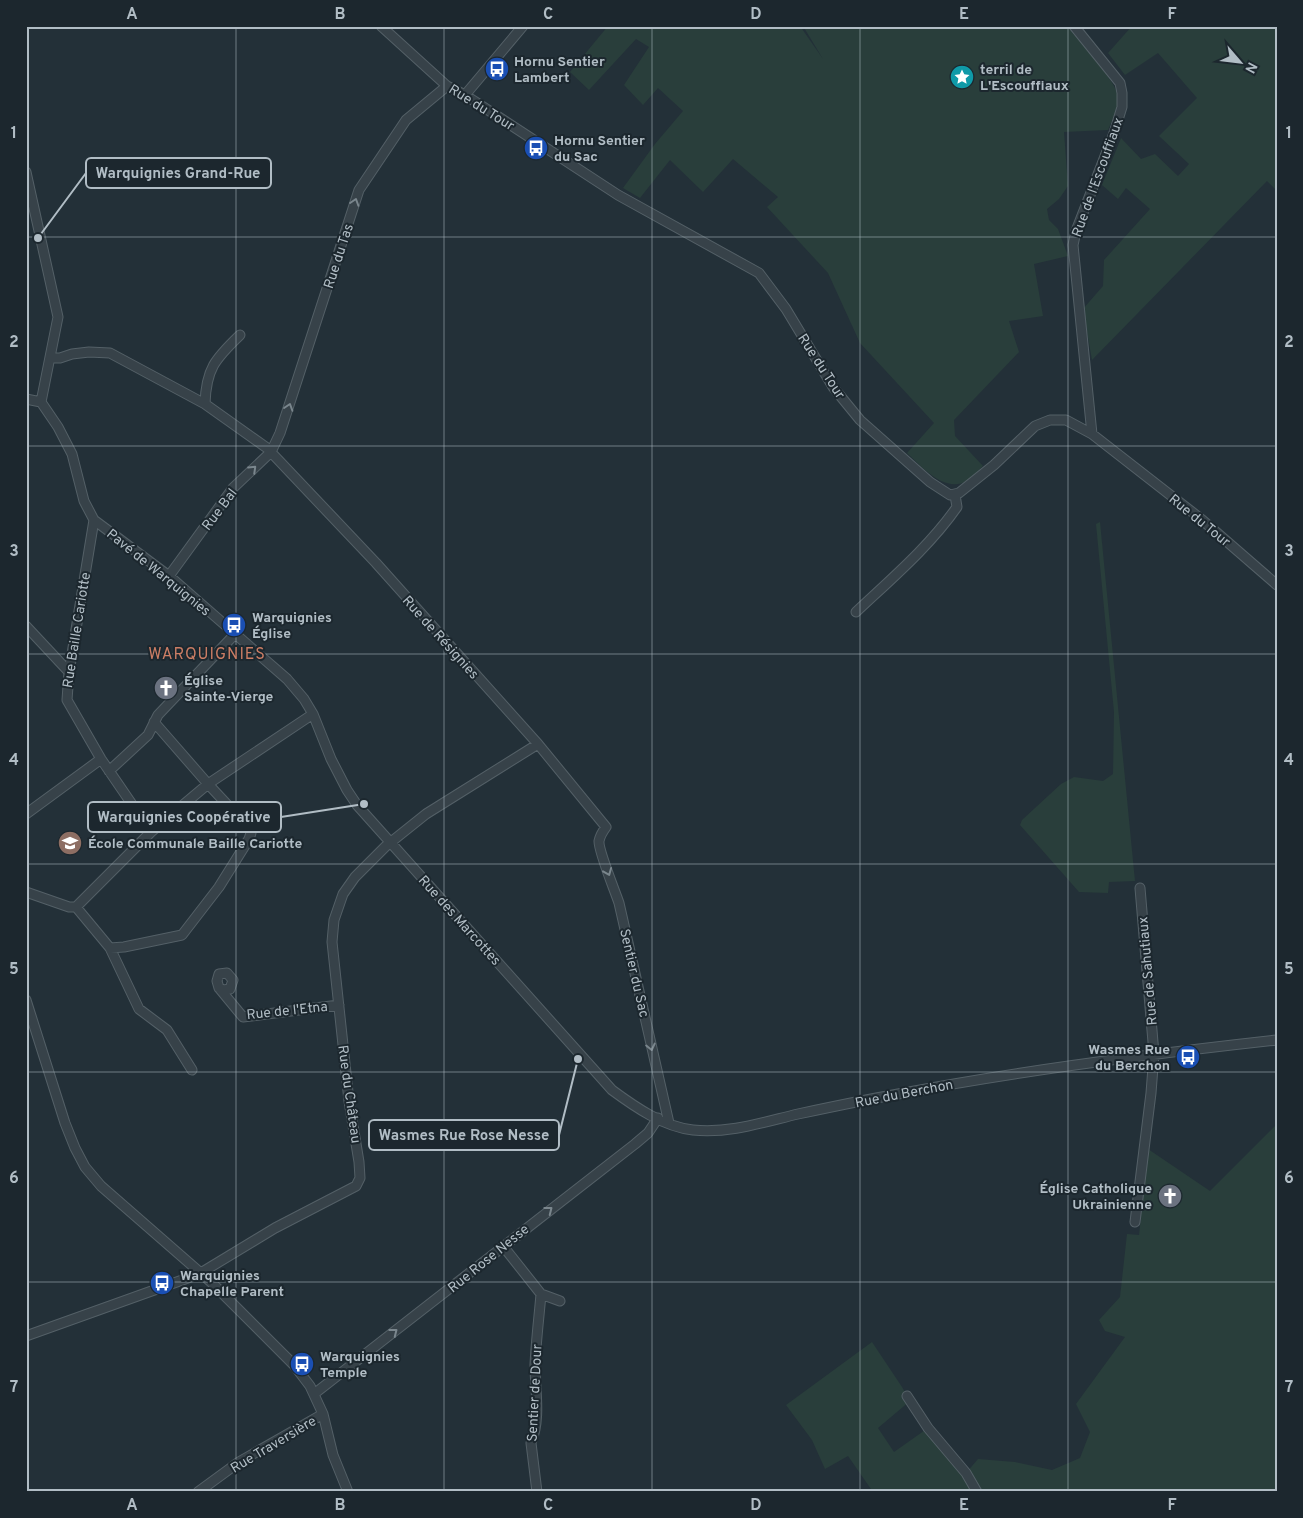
<svg xmlns="http://www.w3.org/2000/svg" width="1303" height="1518" viewBox="0 0 1303 1518" font-family="Overpass,sans-serif">
<style>
.green{fill:#293e3b}
.lines{fill:none;stroke-linecap:round;stroke-linejoin:round}
.minor-casing{stroke:#546067;stroke-width:11}
.minor{stroke:#374249;stroke-width:9}
.oneway{stroke:#7a868d}
.grid{fill:none;stroke:#b1bdc5;stroke-width:1;stroke-opacity:0.55}
.labels{text-anchor:middle;stroke-width:4;stroke-linejoin:round;paint-order:stroke}
.poi-label{font-size:14px;font-weight:bold;fill:#b1bdc5;stroke:#1c272e;text-anchor:start}
.street-label{font-size:14px;fill:#b1bdc5;stroke:#1c272e}
.quarter-label{font-size:16px;letter-spacing:1px;fill:#cc7e65;stroke:#1c272e}
.leader{fill:none;stroke:#b1bdc5;stroke-width:2}
.callout-dot{fill:#b1bdc5;stroke:#1c272e;stroke-width:2}
.callout{fill:#1c272e;stroke:#b1bdc5;stroke-width:2}
.callout-label{font-size:15px;text-anchor:middle;font-weight:bold;fill:#b1bdc5}
.neatline{fill:none;stroke:#b1bdc5;stroke-width:2}
.grid-label{font-size:16px;text-anchor:middle;font-weight:bold;fill:#b1bdc5}
</style>
<rect width="100%" height="100%" fill="#233038"/>
<path class="green" d="M608,26H800L823,59L803,26H1067C1077,39 1118,83 1118,97C1119,108 1112,120 1108,130L1064,132L1068,186L1059,199L1047,209L1049,220L1058,229L1068,256L1034,264L1043,316L1009,321L1019,352L954,420L955,436L983,466C977,472 972,479 965,482C943,492 921,466 907,453L934,423L860,343L828,273L767,207L778,197L733,159L703,192L670,160L640,198L623,188L655,144L683,111L658,88L643,105L624,85L649,47L636,39L589,90L570,72Z
M1132,26H1277V191L1267,181L1092,360L1083,309L1103,286L1104,260L1150,209L1126,188L1118,199L1102,185L1121,138L1141,159L1155,154L1178,176L1189,164L1159,136L1197,98L1158,53L1125,75L1108,53Z
M1100,522L1135,881L1109,882L1108,893L1079,892L1020,825L1022,820L1061,784L1074,777L1103,781L1113,774L1114,712L1096,524Z
M1277,1124V1492H873L848,1456L825,1469L812,1440L786,1405L872,1342L902,1387L910,1401L878,1428L894,1452L928,1428L966,1473L978,1459L1015,1462L1052,1470L1080,1458L1090,1432L1076,1404L1125,1337L1105,1331L1099,1320L1120,1297L1127,1234L1139,1235L1148,1149L1210,1191Z"/>
<g class="lines">
<g class="minor-casing">
<path id="minor" d="M381,26L447,86L465,95L618,195L759,273L786,309L833,387L860,420L930,482L950,495L959,493L994,465L1035,426L1050,420H1066L1092,434L1201,519L1277,585
M1074,26L1120,83L1122,93V107L1114,133L1076,231L1073,245L1092,434
M465,95L523,26
M26,172L58,317L41,402
M51,358H60L72,354L89,352L110,353L205,404L267,448L376,563L538,744L606,827C603,831 600,836 599,841C598,850 615,891 619,903L669,1123
M26,399L41,402
M41,402L58,427L72,454L84,501L94,520L169,576L287,679L304,699L313,714L331,759L347,790L357,805L612,1090C635,1107 664,1127 693,1130C728,1134 764,1122 798,1114C831,1107 864,1100 898,1094C1023,1070 1150,1054 1277,1040
M205,404C206,369 215,359 240,335
M169,576L233,488L271,452L280,433L359,190L406,120L447,86
M856,612C891,579 929,547 957,507L955,495
M26,626L69,672
M109,771L148,735L158,715L235,634
M26,814L101,759
M151,832L208,784L313,714
M26,892L69,907H76
M76,907L151,832L101,759L67,700L69,672L94,520
M76,907L110,948L124,947L182,935L219,887L249,839L251,833L249,828L208,784L154,722
M110,948L139,1009L167,1030L192,1070
M219,988L223,990L230,989L233,980L227,973L219,974L217,981L219,988L243,1017L339,1005
M26,1000L65,1123L75,1148L85,1167L101,1186L211,1282L294,1365L310,1386L323,1414L333,1455L348,1492
M1135,1222L1151,1093L1154,1054L1140,888
M503,1246L541,1294L560,1301
M26,1336L199,1274L275,1228L356,1186L360,1178L359,1162L349,1101L332,942L334,920L343,894L355,877L386,846L426,814L538,744
M314,1394L635,1144L648,1133L658,1118
M907,1396L928,1428L966,1473L977,1492
M198,1492L239,1462L323,1414
M537,1492L531,1443C541,1419 535,1390 535,1365C536,1341 539,1318 541,1294"/>
</g>
<use href="#minor" class="minor"/>
</g>
<defs><path id="oneway-chevron" d="M-2-3.5L2.5 0L-2 3.5" fill="none" stroke-width="1.6" stroke-linecap="round" stroke-linejoin="round" transform="scale(1.25)"/></defs>
<g class="oneway">
<use href="#oneway-chevron" transform="translate(355 202) rotate(-72)"/>
<use href="#oneway-chevron" transform="translate(289 407) rotate(-72)"/>
<use href="#oneway-chevron" transform="translate(253 469) rotate(-44)"/>
<use href="#oneway-chevron" transform="translate(608 872) rotate(68)"/>
<use href="#oneway-chevron" transform="translate(651 1047) rotate(77)"/>
<use href="#oneway-chevron" transform="translate(549 1210) rotate(-38)"/>
<use href="#oneway-chevron" transform="translate(394 1332) rotate(-38)"/>
</g>
<path class="grid" d="M236,26V1492M444,26V1492M652,26V1492M860,26V1492M1068,26V1492M26,237H1277M26,446H1277M26,654H1277M26,864H1277M26,1072H1277M26,1282H1277"/>
<defs>
<g id="bus-disc" transform="scale(1.25)"><circle r="9.5" fill="#1a4fb4" stroke="#1c272e"/><path d="M-5-6H5V4H4V6H2V4H-2V6H-4V4H-5ZM-3.5-4V0h7V-4ZM-3.5 1.2v1.5H-2V1.2ZM2 1.2v1.5H3.5V1.2Z" fill="#fff"/></g>
<g id="sight-disc" transform="scale(1.25)"><circle r="9.5" fill="#0f9aa8" stroke="#1c272e"/><path d="M0-6L1.8-2.2L6-1.7L2.9 1.2L3.7 5.4L0 3.3L-3.7 5.4L-2.9 1.2L-6-1.7L-1.8-2.2Z" fill="#fff"/></g>
<g id="church-disc" transform="scale(1.25)"><circle r="9.5" fill="#6b7280" stroke="#1c272e"/><path d="M-1.2-6h2.4v3.5h3.3v2.4h-3.3V6h-2.4V-.1h-3.3v-2.4h3.3Z" fill="#fff"/></g>
<g id="school-disc" transform="scale(1.25)"><circle r="9.5" fill="#8d6e63" stroke="#1c272e"/><path d="M0-5L7-2L0 1L-7-2ZM-4 1L0 2.5L4 1V4Q0 6-4 4Z" fill="#fff"/></g>
</defs>
<g fill-rule="evenodd">
<use href="#bus-disc" x="497" y="69"/>
<use href="#sight-disc" x="962" y="77"/>
<use href="#bus-disc" x="536" y="148"/>
<use href="#bus-disc" x="234" y="625"/>
<use href="#church-disc" x="166" y="688"/>
<use href="#school-disc" x="70" y="843"/>
<use href="#bus-disc" x="1188" y="1057"/>
<use href="#church-disc" x="1170" y="1196"/>
<use href="#bus-disc" x="162" y="1283"/>
<use href="#bus-disc" x="302" y="1364"/>
</g>
<g class="labels">
<g class="poi-label">
<text x="514" y="66">Hornu Sentier<tspan x="514" dy="16">Lambert</tspan></text>
<text x="980" y="74">terril de<tspan x="980" dy="16">L'Escouffiaux</tspan></text>
<text x="554" y="145">Hornu Sentier<tspan x="554" dy="16">du Sac</tspan></text>
<text x="252" y="622">Warquignies<tspan x="252" dy="16">Église</tspan></text>
<text x="184" y="685">Église<tspan x="184" dy="16">Sainte-Vierge</tspan></text>
<text x="88" y="848">École Communale Baille Cariotte</text>
<text x="1170" y="1054" text-anchor="end">Wasmes Rue<tspan x="1170" dy="16">du Berchon</tspan></text>
<text x="1152" y="1193" text-anchor="end">Église Catholique<tspan x="1152" dy="16">Ukrainienne</tspan></text>
<text x="180" y="1280">Warquignies<tspan x="180" dy="16">Chapelle Parent</tspan></text>
<text x="320" y="1361">Warquignies<tspan x="320" dy="16">Temple</tspan></text>
</g>
<g class="street-label">
<text transform="translate(482 107) rotate(32)" y="5">Rue du Tour</text>
<text transform="translate(1097 177) rotate(-70)" y="5">Rue de l'Escouffiaux</text>
<text transform="translate(338 256) rotate(-72)" y="5">Rue du Tas</text>
<text transform="translate(822 366) rotate(57)" y="5">Rue du Tour</text>
<text transform="translate(219 509) rotate(-53)" y="5">Rue Bal</text>
<text transform="translate(1200 520) rotate(39)" y="5">Rue du Tour</text>
<text transform="translate(159 572) rotate(39)" y="5">Pavé de Warquignies</text>
<text transform="translate(76 630) rotate(-81)" y="5">Rue Baille Cariotte</text>
<text transform="translate(441 637) rotate(48)" y="5">Rue de Résignies</text>
<text transform="translate(460 920) rotate(48)" y="5">Rue des Marcottes</text>
<text transform="translate(1147 971) rotate(-95)" y="5">Rue de Sahutiaux</text>
<text transform="translate(635 973) rotate(77)" y="5">Sentier du Sac</text>
<text transform="translate(287 1010) rotate(-6)" y="5">Rue de l'Etna</text>
<text transform="translate(904 1093) rotate(-11)" y="5">Rue du Berchon</text>
<text transform="translate(350 1094) rotate(82)" y="5">Rue du Château</text>
<text transform="translate(488 1258) rotate(-39)" y="5">Rue Rose Nesse</text>
<text transform="translate(534 1393) rotate(-87)" y="5">Sentier de Dour</text>
<text transform="translate(273 1444) rotate(-31)" y="5">Rue Traversière</text>
</g>
<g class="quarter-label">
<text x="207" y="659">WARQUIGNIES</text>
</g>
</g>
<path class="leader" d="M38 238L86 173M364 804L281 817M578 1059L559 1135"/>
<g class="callout-dot">
<circle cx="38" cy="238" r="5"/>
<circle cx="364" cy="804" r="5"/>
<circle cx="578" cy="1059" r="5"/>
</g>
<g class="callout">
<rect x="86" y="158" width="185" height="30" rx="5"/>
<rect x="88" y="802" width="193" height="30" rx="5"/>
<rect x="369" y="1120" width="190" height="30" rx="5"/>
</g>
<g class="callout-label">
<text x="178" y="178">Warquignies Grand-Rue</text>
<text x="184" y="822">Warquignies Coopérative</text>
<text x="464" y="1140">Wasmes Rue Rose Nesse</text>
</g>
<rect width="1303" height="1518" fill="none" stroke="#1c272e" stroke-width="55"/>
<g transform="translate(1240 62) rotate(118)" stroke="#1c272e" stroke-width="4" paint-order="stroke">
<path d="M0-4L9 19L0 12L-9 19Z" fill="#b1bdc5"/>
<text y="-8" font-size="14" font-weight="bold" text-anchor="middle" fill="#b1bdc5">N</text>
</g>
<rect x="28" y="28" width="1248" height="1462" class="neatline"/>
<g class="grid-label">
<text x="132" y="19">A</text>
<text x="340" y="19">B</text>
<text x="548" y="19">C</text>
<text x="756" y="19">D</text>
<text x="964" y="19">E</text>
<text x="1172" y="19">F</text>
<text x="14" y="138">1</text>
<text x="1289" y="138">1</text>
<text x="14" y="347">2</text>
<text x="1289" y="347">2</text>
<text x="14" y="556">3</text>
<text x="1289" y="556">3</text>
<text x="14" y="765">4</text>
<text x="1289" y="765">4</text>
<text x="14" y="974">5</text>
<text x="1289" y="974">5</text>
<text x="14" y="1183">6</text>
<text x="1289" y="1183">6</text>
<text x="14" y="1392">7</text>
<text x="1289" y="1392">7</text>
<text x="132" y="1510">A</text>
<text x="340" y="1510">B</text>
<text x="548" y="1510">C</text>
<text x="756" y="1510">D</text>
<text x="964" y="1510">E</text>
<text x="1172" y="1510">F</text>
</g>
</svg>
